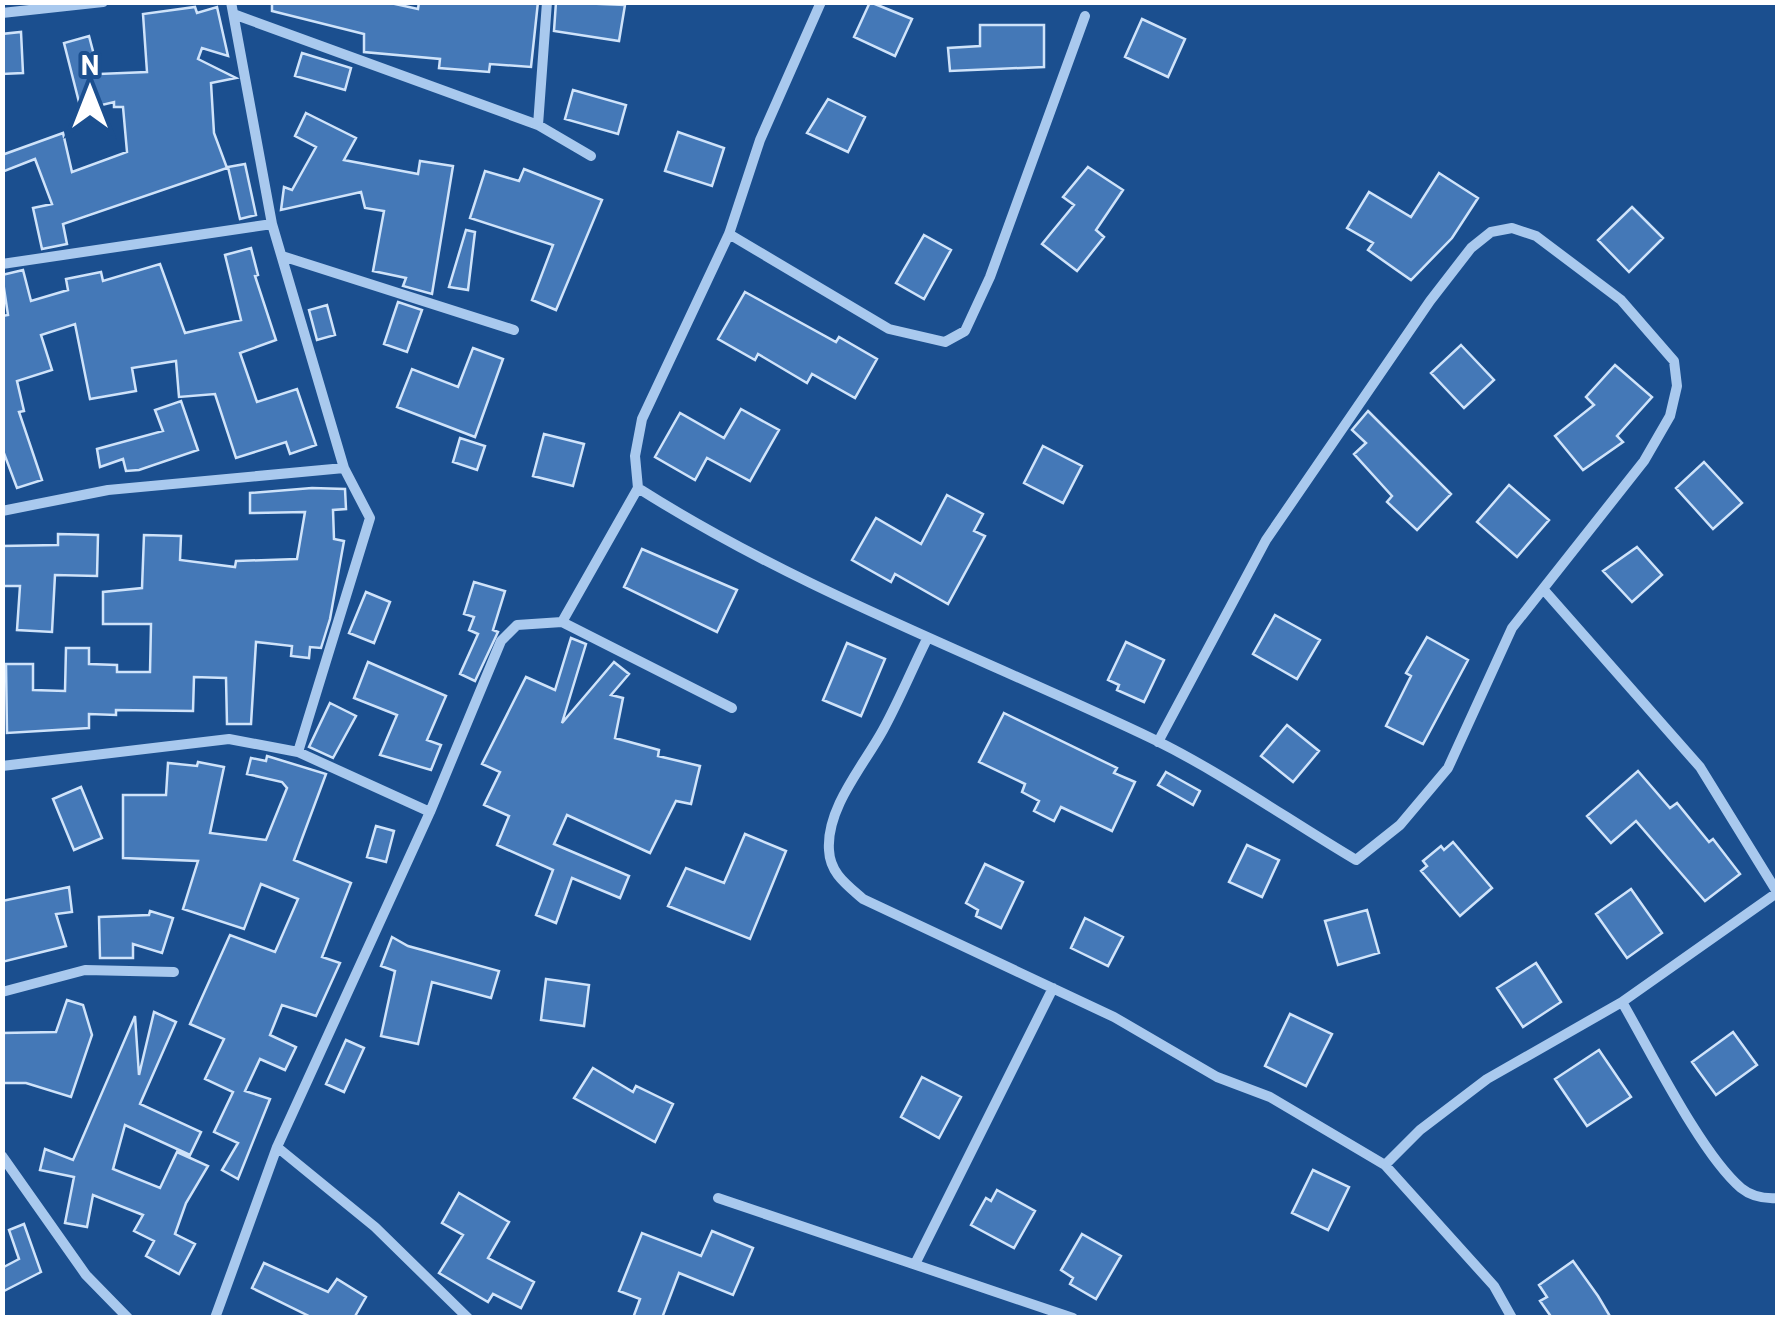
<svg xmlns="http://www.w3.org/2000/svg" width="1780" height="1320" viewBox="0 0 1780 1320" font-family="Barlow,sans-serif">
<style>
.building{fill:#4478b7;stroke:#cfe3fa;stroke-width:2.5}
.lines{fill:none;stroke-linecap:round;stroke-linejoin:round}
.minor{stroke:#a9c9ee;stroke-width:10}
</style>
<rect width="100%" height="100%" fill="#1b4f8f"/>
<path class="building" d="M272,2H386L418,9L419,2H538L531,67L490,64L489,72L439,68L440,59L364,52V34L272,11Z
M556,2L625,5L619,41L554,31Z
M870,2L912,19L895,56L854,37Z
M195,7L197,13L217,7L228,56L202,48L198,59L236,78L211,83L214,133L227,168L63,224L67,244L42,249L33,208L52,204L35,159L2,172V155L63,133L72,172L127,152L123,107H114V102L81,110L64,43L89,36L99,74L147,72L143,14Z
M1142,19L1185,39L1168,77L1125,57Z
M980,25H1044V67L950,71L948,48L980,46Z
M21,32L23,73L2,74V34Z
M302,53L351,68L345,90L295,76Z
M573,90L626,105L618,134L565,119Z
M828,99L865,117L848,152L807,133Z
M306,113L356,138L344,160L418,174L420,161L453,166L432,294L403,286L406,278L373,271L384,211L365,208L361,192L281,210L284,187L292,190L316,147L295,136Z
M678,132L724,148L712,186L665,171Z
M245,164L256,215L240,219L228,167Z
M1088,167L1123,190L1096,230L1104,237L1077,271L1042,244L1074,205L1063,197Z
M524,169L602,200L556,310L532,300L553,245L470,218L485,171L519,181Z
M1439,173L1478,198L1452,238L1411,280L1368,250L1373,243L1347,228L1369,192L1411,217Z
M1632,207L1663,238L1629,272L1598,240Z
M466,230L475,232L468,290L449,287Z
M924,235L951,250L924,299L896,283Z
M251,248L258,275L255,276L276,340L240,353L257,402L297,389L316,445L290,454L286,442L236,458L215,394L179,397L176,361L132,368L136,391L90,399L75,324L41,335L52,370L17,381L24,411L19,412L42,480L17,488L2,448V316L8,315L2,275L23,270L31,301L68,290L66,279L101,272L103,281L160,264L185,333L241,320L225,255Z
M745,292L836,342L839,337L877,359L855,398L812,374L807,383L758,354L755,360L718,339Z
M398,302L422,310L407,352L384,344Z
M327,305L335,335L317,340L309,310Z
M1461,345L1494,380L1464,408L1431,373Z
M473,348L503,359L475,437L397,407L412,369L458,387Z
M1615,365L1652,397L1617,436L1623,442L1583,470L1555,436L1594,405L1586,397Z
M181,401L198,450L139,470L126,471L123,459L100,467L97,449L163,431L155,410Z
M741,409L779,430L750,481L707,458L695,480L655,457L680,413L724,438Z
M1368,411L1451,494L1417,530L1387,502L1392,496L1354,454L1366,443L1352,430Z
M544,434L584,444L573,486L533,476Z
M460,438L485,446L477,470L453,462Z
M1043,446L1082,466L1063,503L1024,483Z
M1704,462L1742,503L1713,529L1676,488Z
M1509,485L1549,520L1517,557L1477,522Z
M312,488L345,489L346,509L333,510L334,539L344,541L330,619L321,648L310,647L309,658L291,656L292,646L256,642L251,724H227L226,678L194,677L193,711L116,710V715L89,714V728L7,733L6,664H33V690L65,691L66,648H89V664L117,665V672H150L151,624H103V592L142,588L144,535L181,536L180,560L235,567L236,561L297,559L305,512L250,513V493Z
M947,495L983,514L974,531L985,536L948,604L895,574L891,582L852,560L876,518L921,544Z
M58,534L98,535L97,576L55,575L52,632L17,630L20,586H2V546L58,545Z
M1637,547L1662,575L1632,602L1603,571Z
M642,549L737,590L717,632L624,587Z
M474,582L505,591L493,630L498,632L475,681L460,674L478,634L469,630L474,617L464,614Z
M366,592L390,602L374,643L349,633Z
M1275,615L1320,640L1297,679L1253,654Z
M1427,637L1468,660L1423,744L1386,726L1411,676L1406,673Z
M571,638L586,644L562,723L614,662L629,674L611,695L623,698L615,738L659,750L658,756L700,766L691,804L676,801L650,853L567,815L554,844L629,876L620,898L572,878L556,923L536,915L553,870L497,845L509,816L484,805L500,772L482,764L526,677L555,690Z
M1126,642L1164,660L1144,702L1117,690L1119,685L1108,680Z
M847,643L885,659L861,716L823,700Z
M368,662L446,696L427,740L441,745L431,770L380,755L397,715L354,698Z
M330,703L356,716L333,758L309,747Z
M1004,713L1117,768L1114,773L1135,782L1112,831L1061,807L1054,821L1034,811L1039,801L1022,792L1025,784L979,762Z
M1287,725L1319,751L1293,782L1261,756Z
M267,756L326,774L294,860L351,883L322,957L340,963L316,1016L282,1005L270,1035L296,1047L285,1070L260,1059L245,1091L270,1099L238,1179L222,1170L238,1143L214,1132L233,1092L205,1079L224,1039L190,1024L230,935L275,952L298,899L261,884L244,929L183,909L198,861L123,858V795H166L168,763L197,766L198,762L224,767L210,833L266,840L287,788L282,782L247,774L251,758L266,761Z
M1638,771L1670,808L1677,803L1709,842L1713,839L1740,874L1705,901L1636,821L1611,843L1587,816Z
M1166,772L1200,791L1193,805L1158,785Z
M81,787L102,838L74,850L53,799Z
M376,826L394,831L386,862L367,857Z
M745,834L786,851L750,939L668,906L686,868L724,883Z
M1453,842L1492,888L1460,916L1421,871L1427,866L1423,861L1441,846L1444,850Z
M1247,845L1279,860L1262,897L1229,882Z
M985,864L1023,882L1001,928L976,916L978,910L966,903Z
M69,887L72,912L56,914L66,946L2,962V901Z
M1631,889L1662,933L1627,958L1596,914Z
M1367,910L1379,953L1338,965L1325,921Z
M150,911L173,918L162,953L133,944V958H100L99,917L149,915Z
M1085,918L1123,937L1108,966L1071,948Z
M392,937L408,946L499,971L491,998L432,982L418,1044L381,1036L395,971L381,966Z
M1536,963L1561,1002L1523,1027L1497,988Z
M546,979L589,985L584,1026L541,1020Z
M67,1000L83,1005L92,1035L71,1097L26,1083H2V1033L56,1032Z
M154,1012L176,1022L140,1104L201,1132L190,1155L125,1125L113,1169L160,1188L177,1152L208,1166L186,1203L175,1234L195,1244L179,1274L146,1256L154,1241L134,1231L143,1215L93,1195L87,1227L65,1223L74,1177L40,1170L45,1149L73,1160L135,1016L139,1075Z
M1290,1014L1332,1034L1306,1086L1265,1066Z
M1733,1032L1757,1065L1716,1095L1692,1062Z
M346,1040L364,1048L344,1092L326,1084Z
M1599,1050L1631,1097L1587,1126L1555,1079Z
M593,1068L633,1092L636,1086L673,1104L655,1142L574,1098Z
M922,1077L961,1097L939,1138L901,1117Z
M1313,1170L1349,1187L1328,1230L1292,1213Z
M997,1190L1035,1211L1014,1248L971,1225L986,1198L991,1201Z
M459,1193L509,1222L488,1258L534,1282L521,1308L493,1294L488,1302L439,1273L463,1235L442,1223Z
M24,1224L41,1272L2,1292V1268L19,1259L9,1230Z
M712,1231L753,1248L733,1295L679,1273L662,1318H633L640,1299L619,1291L642,1233L701,1256Z
M1082,1234L1121,1256L1096,1299L1070,1284L1073,1278L1061,1270Z
M1573,1261L1598,1296L1611,1318H1552L1540,1301L1547,1297L1539,1285Z
M264,1263L328,1292L337,1279L366,1297L354,1318H313L252,1288Z"/>
<g class="lines">
<path class="minor" d="M231,2L272,224L344,468L370,518L298,752
M821,2L760,140L729,234L642,419L635,456L638,488C800,591 982,657 1155,740C1224,774 1290,821 1356,860L1400,825L1448,768L1512,628L1644,461L1670,416L1677,386L1674,361L1621,300L1536,236L1512,228L1491,232L1471,248L1430,301L1266,540L1158,742
M2,13L103,2
M236,15L538,125L591,156
M538,125L547,2
M729,234L889,329L945,342L965,331L990,277L1085,16
M282,256L514,330
M2,264L272,224
M2,511L108,490L344,468
M1544,590L1700,767L1777,892
M562,622L638,488
M927,639C912,669 899,701 883,730C864,765 826,808 829,850C830,873 846,884 863,899L1114,1017L1217,1077L1270,1097L1385,1165L1494,1286L1512,1318
M2,766L229,739L298,752L430,812
M2,992L85,970L174,972
M1622,1002C1650,1050 1701,1154 1741,1188C1752,1197 1764,1199 1778,1198
M277,1147L375,1227L468,1318
M2,1156L86,1275L128,1318
M1385,1165L1420,1130L1487,1079L1622,1002L1778,892
M718,1198L1073,1318
M915,1264L1053,988
M215,1318L277,1147L430,812L501,641L517,625L562,622L732,708"/>
</g>
<rect width="1780" height="1320" fill="none" stroke="#ffffff" stroke-width="10"/>
<g transform="translate(90 90)" stroke="#1b4f8f" stroke-width="8" paint-order="stroke">
<path d="M0-8L18 38L0 25L-18 38Z" fill="#ffffff"/>
<text y="-15" font-size="28" font-weight="bold" text-anchor="middle" fill="#ffffff">N</text>
</g>
</svg>
